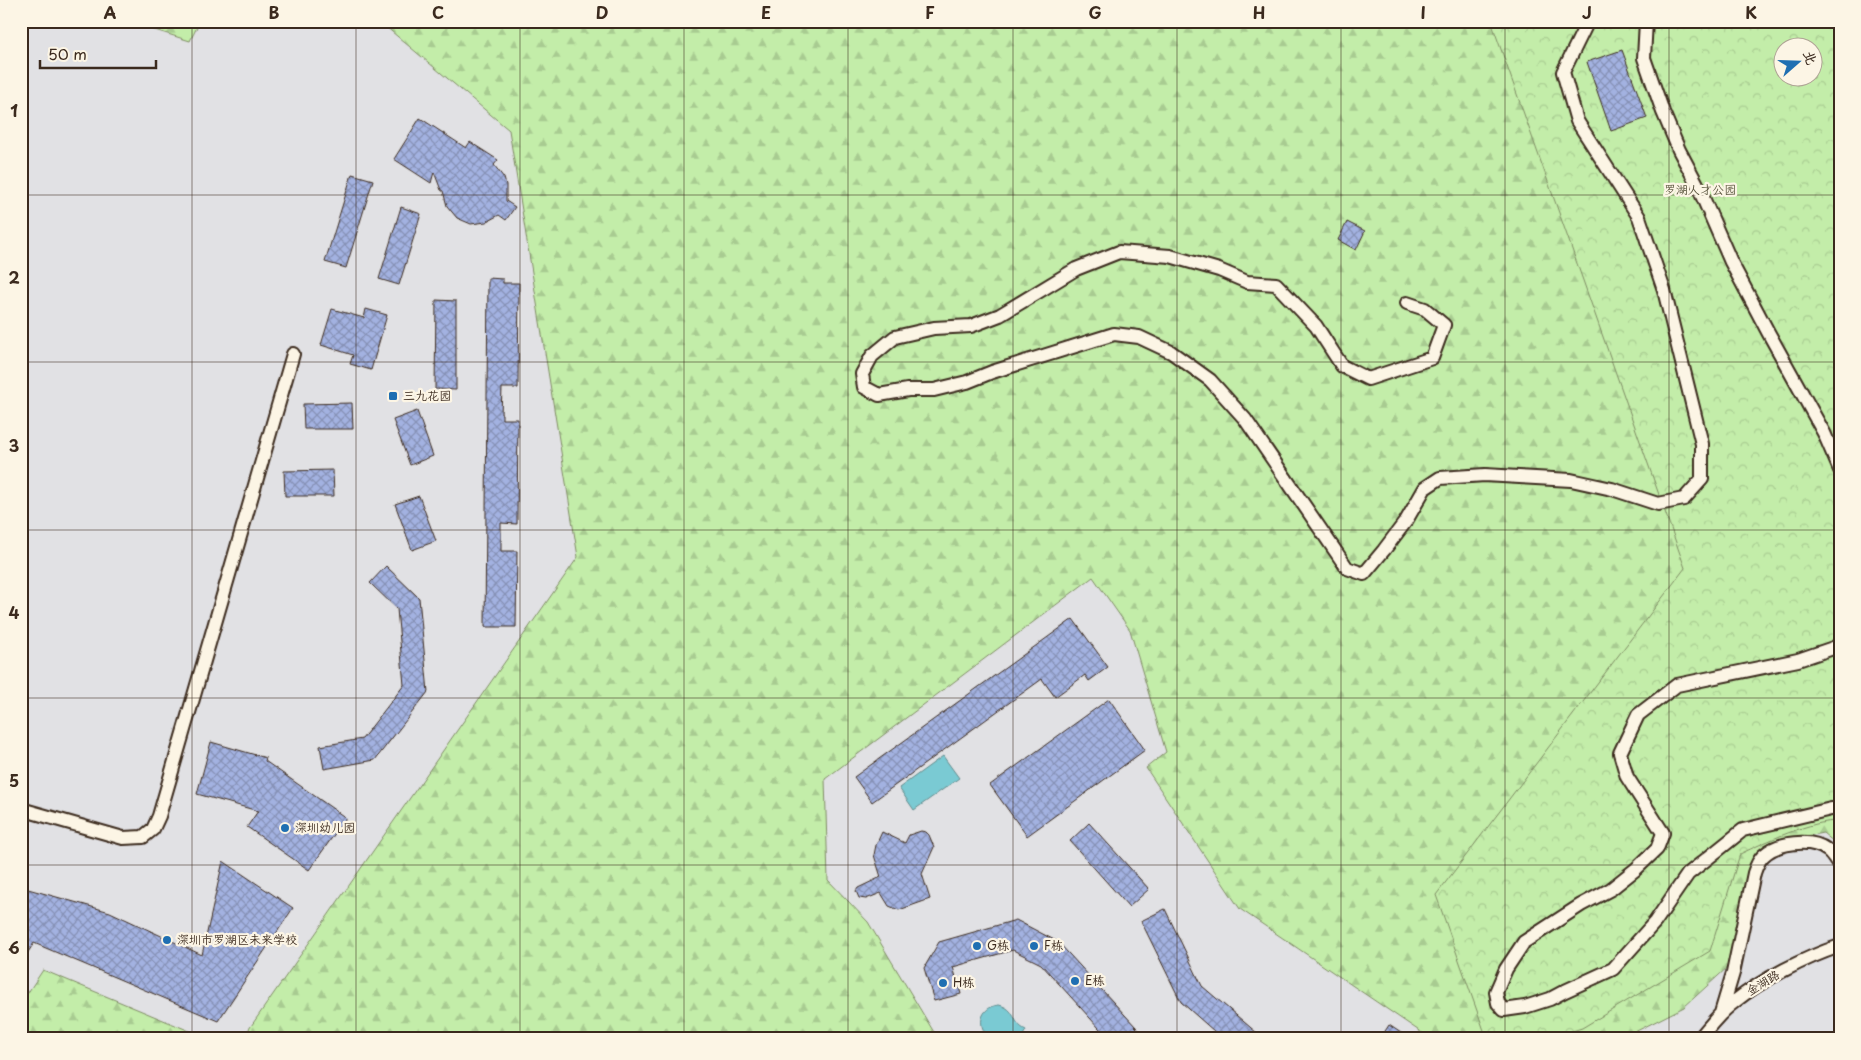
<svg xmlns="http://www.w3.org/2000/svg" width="1861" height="1060" viewBox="0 0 1861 1060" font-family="'Playpen Sans','LXGW WenKai TC',sans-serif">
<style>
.forest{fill:url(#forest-firs);stroke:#7f8c64}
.park{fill:url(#park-crowns);stroke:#7f8c64;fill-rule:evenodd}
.water{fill:#7acad3;stroke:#618a8b}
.building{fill:url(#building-cross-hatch);stroke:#3b2a1e}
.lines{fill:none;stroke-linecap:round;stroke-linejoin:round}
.street-casing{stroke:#3b2a1e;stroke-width:16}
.street{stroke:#fcf5e5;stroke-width:12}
.grid{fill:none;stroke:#3b2a1e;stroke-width:1;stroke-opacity:0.55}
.poi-dot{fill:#1f6fb2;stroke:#fcf5e5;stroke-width:2}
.labels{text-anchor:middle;stroke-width:4.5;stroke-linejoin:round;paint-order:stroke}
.park-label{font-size:12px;fill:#56513a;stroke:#fcf5e5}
.poi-label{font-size:12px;fill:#3b2a1e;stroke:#fcf5e5;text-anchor:start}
.street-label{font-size:12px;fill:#3b2a1e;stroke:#fcf5e5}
.neatline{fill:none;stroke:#3b2a1e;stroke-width:2}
.grid-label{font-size:16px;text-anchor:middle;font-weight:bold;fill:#3b2a1e}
</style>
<defs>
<pattern id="forest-firs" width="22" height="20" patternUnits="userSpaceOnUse" patternTransform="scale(1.25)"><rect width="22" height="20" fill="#c3eda9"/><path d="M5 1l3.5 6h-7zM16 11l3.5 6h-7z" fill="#a8cb91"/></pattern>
<pattern id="park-crowns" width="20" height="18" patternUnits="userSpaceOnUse" patternTransform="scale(1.25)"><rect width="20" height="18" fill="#c3eda9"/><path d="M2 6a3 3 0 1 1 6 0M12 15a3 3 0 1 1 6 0" fill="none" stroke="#a8cb91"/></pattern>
<pattern id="building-cross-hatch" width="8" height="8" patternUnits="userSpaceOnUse" patternTransform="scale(1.25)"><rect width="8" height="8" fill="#a3b2e1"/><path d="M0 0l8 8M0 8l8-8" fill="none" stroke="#8691b6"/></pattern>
</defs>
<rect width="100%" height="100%" fill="#e1e1e4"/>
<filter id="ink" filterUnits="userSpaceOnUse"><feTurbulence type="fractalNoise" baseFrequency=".02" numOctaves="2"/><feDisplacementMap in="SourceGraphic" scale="10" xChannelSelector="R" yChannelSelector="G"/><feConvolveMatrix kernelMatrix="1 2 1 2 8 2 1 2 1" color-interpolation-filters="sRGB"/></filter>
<g filter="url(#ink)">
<path class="forest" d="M126,21H200L190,41Z
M379,21H1671L1716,156L1840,59V847L1823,833L1768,843L1750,863L1742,896L1729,966L1684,1007L1621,1039H1431L1240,909L1146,768L1166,752L1130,630L1093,577L825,779L828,880L868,922L938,1039H242L578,557L509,130Z
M43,970L209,1039H21V1003Z"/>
<path class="park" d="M1491,21H1840V821C1812,820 1765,842 1740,854L1710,951L1582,1028L1547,1039H1487L1436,895L1685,568ZM1784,48H1814V78H1784Z"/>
<path class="water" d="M943,756L959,778L914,810L899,788Z
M999,1005C1017,1009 1011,1023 1026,1030L1021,1039H991C976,1028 979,1007 999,1005Z"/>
<path class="building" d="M1622,50L1647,118L1611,131L1587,62Z
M420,118L466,148L470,142L498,160L494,165L504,178L506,185V201L515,207L506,220L499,215L486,222L471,224L457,218L447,206L443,191L441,190L434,172L431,183L394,159Z
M352,174L373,180L346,268L325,262Z
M401,207L421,214L399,285L379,279Z
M1347,222L1365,231L1356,250L1338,240Z
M488,278L503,279V283H519L518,388H502L501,414H502V419H518L517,524L501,523V551H517L516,627H485Z
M436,300L456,301V390L435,389Z
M332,309L364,318L366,309L387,315L371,370L350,364L353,355L321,345Z
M352,403L353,429H304L303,404Z
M417,411L433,456L410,465L393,420Z
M333,470L334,496H285L284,471Z
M419,496L436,541L412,550L395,504Z
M386,566L419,598L428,692L375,760L324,769L320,746L362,739L404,685L397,609L370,583Z
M1073,619L1108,667L1089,681L1085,675L1055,697L1042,679L872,802L854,777Z
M1109,699L1145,750L1027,836L990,785Z
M211,742L266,758L265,761L346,818L309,870L247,827L258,811L197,794Z
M1089,823L1149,889L1129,907L1070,841Z
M921,831L926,832L929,835L934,847L922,874L930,899L899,910L889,906L881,893L866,899L859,898L856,891L858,888L881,877L874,855L876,845L882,832L905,843L909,835Z
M223,861L293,908L218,1021L34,943L21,963V887L110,912L202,955Z
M1165,909L1202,986L1264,1039H1223L1181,1002L1141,921Z
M1016,920L1058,942L1147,1039H1109L1041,964L1013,950L953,967L961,994L934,1001L924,968L939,942Z
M1389,1025L1410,1039H1380Z"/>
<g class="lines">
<g class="street-casing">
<path id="street" d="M1646,21L1644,58L1663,112L1679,150L1697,184L1731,262L1768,332L1824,433L1840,470
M1407,303L1425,309L1444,325L1432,358L1368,379L1342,366L1316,326L1276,284L1247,282L1219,270L1170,256L1119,252L1076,269L1000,315L971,326L934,328L895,337L872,356L862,374L864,387L879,395L908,390H934L967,382L992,372L1114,334L1139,337L1171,352L1210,380L1245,419L1347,568L1364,574L1384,550L1406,521L1425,488L1440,478L1485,475L1571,480L1612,489L1658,504L1684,499L1702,479V444L1664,290L1639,217L1577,121L1563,72L1588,21
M1840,643L1836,647L1798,660L1677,685L1638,715L1620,753L1627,777L1663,833L1657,849L1636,869L1611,889L1581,905L1524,942L1506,969L1496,992L1498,1003L1504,1010L1525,1007L1550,999L1565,991L1613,969L1655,922L1688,874L1743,830L1831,809H1840
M21,809L123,838L143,837L153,829L159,816L293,354
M1721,1013L1733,973L1754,873C1756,867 1758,861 1763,856C1777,842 1811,838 1827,850C1832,853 1836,861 1840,866
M1699,1039C1710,1026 1720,1012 1734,1002C1763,979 1804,958 1840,946"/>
</g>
<use href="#street" class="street"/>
</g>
</g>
<path class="grid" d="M192,21V1039M356,21V1039M520,21V1039M684,21V1039M848,21V1039M1013,21V1039M1177,21V1039M1341,21V1039M1505,21V1039M1669,21V1039M21,195H1840M21,362H1840M21,530H1840M21,698H1840M21,865H1840"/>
<g class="poi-dot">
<rect x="388" y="391" width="10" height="10" rx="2.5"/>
<circle cx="285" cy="828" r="5"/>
<circle cx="167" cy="940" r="5"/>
<circle cx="977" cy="946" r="5"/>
<circle cx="1034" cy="946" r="5"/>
<circle cx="1075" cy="981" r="5"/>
<circle cx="943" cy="983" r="5"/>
</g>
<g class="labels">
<g class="park-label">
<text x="1700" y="194">罗湖人才公园</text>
</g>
<g class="poi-label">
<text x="403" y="400">三九花园</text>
<text x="295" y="832">深圳幼儿园</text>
<text x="177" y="944">深圳市罗湖区未来学校</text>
<text x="987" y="950">G栋</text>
<text x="1044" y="950">F栋</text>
<text x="1085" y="985">E栋</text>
<text x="953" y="987">H栋</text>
</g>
<g class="street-label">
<text transform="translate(1763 983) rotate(-31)" y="4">金湖路</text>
</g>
</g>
<rect width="1861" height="1060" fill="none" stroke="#fcf5e5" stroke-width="55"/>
<g transform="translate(1798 62) rotate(70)"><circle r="24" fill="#fcf5e5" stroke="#afa495"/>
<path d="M0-4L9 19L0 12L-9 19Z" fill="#1f6fb2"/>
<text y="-8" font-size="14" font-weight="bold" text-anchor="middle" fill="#3b2a1e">北</text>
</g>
<path d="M40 60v8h116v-8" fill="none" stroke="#3b2a1e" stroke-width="2.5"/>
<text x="48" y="60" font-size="15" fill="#3b2a1e" stroke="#fcf5e5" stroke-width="4" paint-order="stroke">50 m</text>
<rect x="28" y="28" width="1806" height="1004" class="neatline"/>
<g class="grid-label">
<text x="110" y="19">A</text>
<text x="274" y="19">B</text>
<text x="438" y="19">C</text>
<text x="602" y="19">D</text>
<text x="766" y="19">E</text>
<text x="930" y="19">F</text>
<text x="1095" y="19">G</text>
<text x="1259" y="19">H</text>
<text x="1423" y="19">I</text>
<text x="1587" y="19">J</text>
<text x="1751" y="19">K</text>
<text x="14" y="117">1</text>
<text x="14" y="284">2</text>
<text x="14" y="452">3</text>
<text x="14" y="619">4</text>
<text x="14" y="787">5</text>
<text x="14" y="954">6</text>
</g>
</svg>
